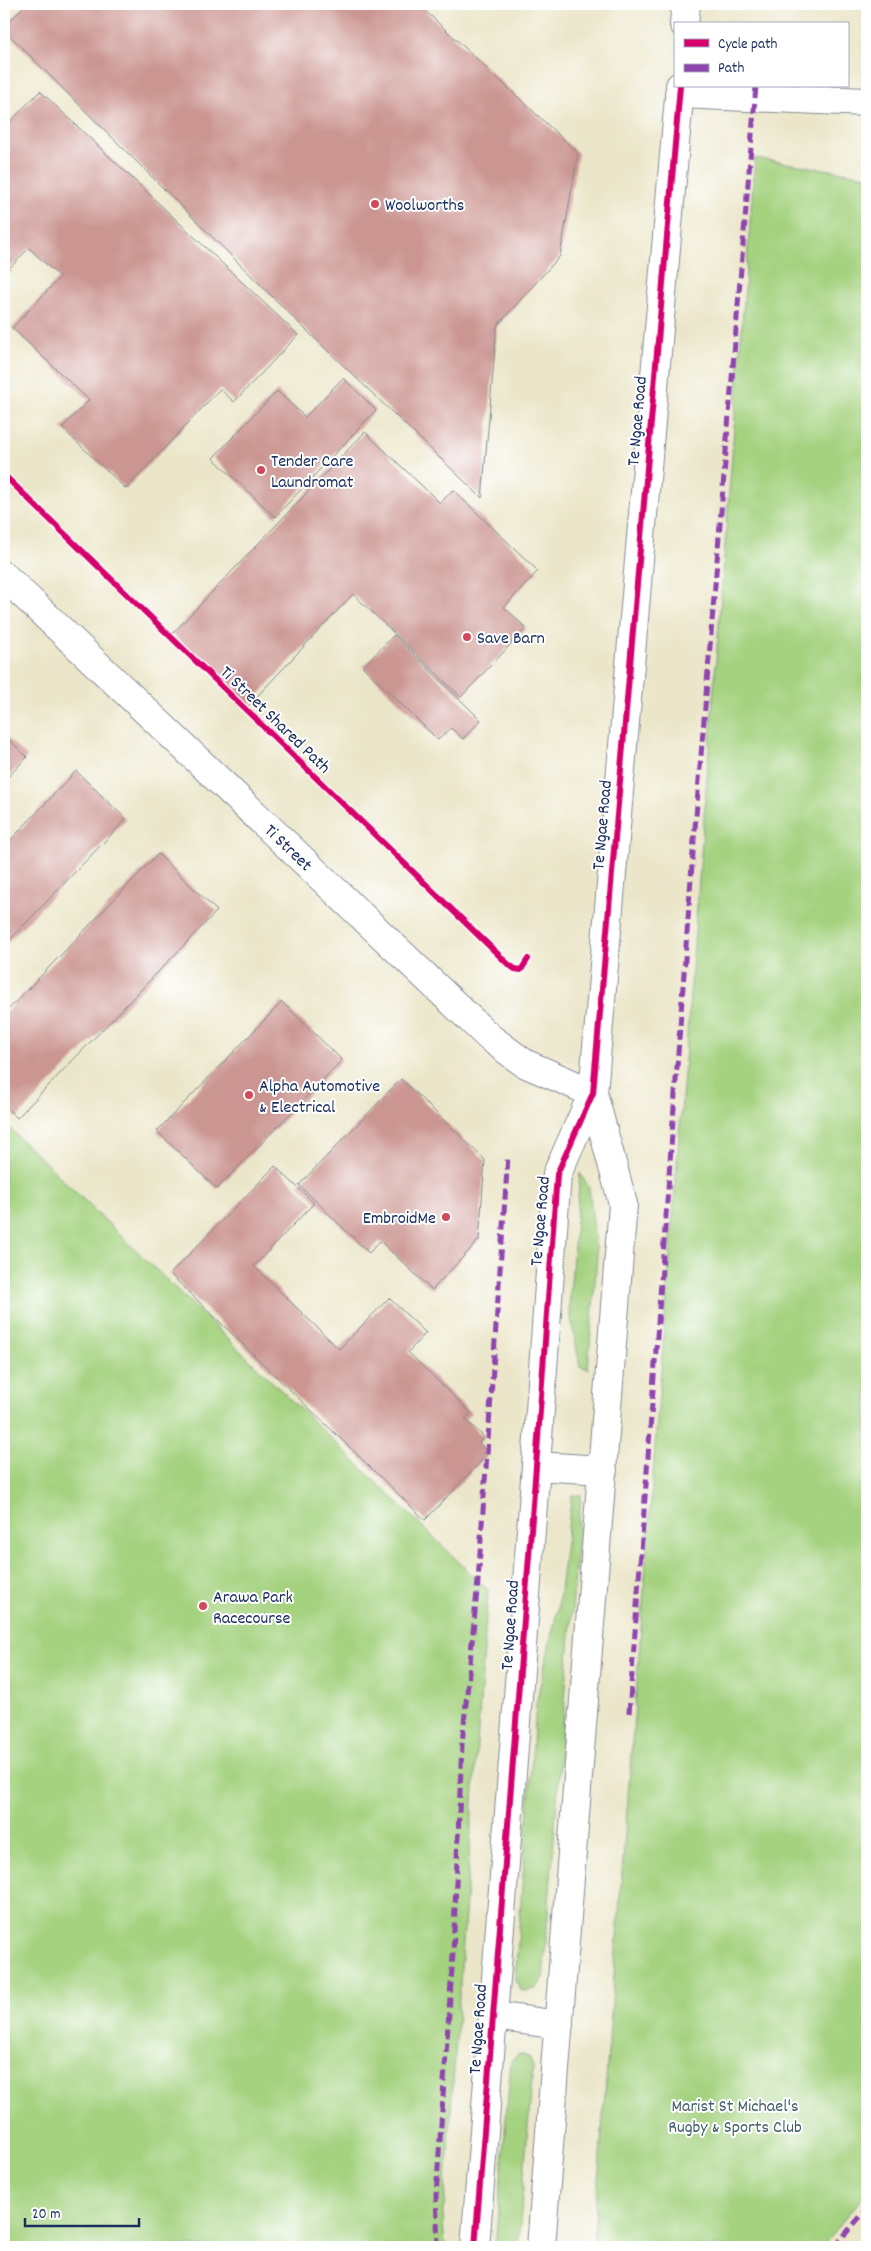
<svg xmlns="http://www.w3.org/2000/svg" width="871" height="2251" viewBox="0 0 871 2251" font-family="Dekko,sans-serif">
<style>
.green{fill:#a4d27f;stroke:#60806e}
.building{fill:#cb9591}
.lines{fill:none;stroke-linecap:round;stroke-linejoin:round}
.minor-casing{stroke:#838a94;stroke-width:30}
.minor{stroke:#fff;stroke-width:28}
.quiet{stroke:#8e44ad;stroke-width:5;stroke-dasharray:10 5;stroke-linecap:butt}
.cycleway-casing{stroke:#fff;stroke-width:9}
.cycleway{stroke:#d6006c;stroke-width:6}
.poi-dot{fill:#d1495b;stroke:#fff;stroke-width:2}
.labels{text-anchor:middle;stroke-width:4;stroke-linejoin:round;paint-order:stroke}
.poi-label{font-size:18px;fill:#1b2f5e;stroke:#fff;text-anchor:start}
.street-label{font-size:18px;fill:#1b2f5e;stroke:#fff}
.park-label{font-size:18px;fill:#446068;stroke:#fff}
</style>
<rect width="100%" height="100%" fill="#fff"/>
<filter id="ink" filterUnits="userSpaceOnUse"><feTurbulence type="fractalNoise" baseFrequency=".02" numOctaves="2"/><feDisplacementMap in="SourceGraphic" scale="10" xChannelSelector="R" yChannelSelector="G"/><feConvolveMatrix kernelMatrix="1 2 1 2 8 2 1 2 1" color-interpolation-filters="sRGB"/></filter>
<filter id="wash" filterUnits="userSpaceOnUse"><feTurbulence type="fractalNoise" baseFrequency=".0096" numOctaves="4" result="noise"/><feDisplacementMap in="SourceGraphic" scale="20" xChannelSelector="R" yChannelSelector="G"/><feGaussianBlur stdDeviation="1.12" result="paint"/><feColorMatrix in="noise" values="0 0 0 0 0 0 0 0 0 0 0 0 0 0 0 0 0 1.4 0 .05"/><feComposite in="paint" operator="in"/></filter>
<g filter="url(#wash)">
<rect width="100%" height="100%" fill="#ebe6c9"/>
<path class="green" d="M755,158L867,176V2191L822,2247H593Z
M4,1123L488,1590L443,2223L445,2247H4Z
M580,1173L589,1188L597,1256L588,1369L580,1366L569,1307Z
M572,1495H581L543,1979L536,1989L522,1991L515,1980L536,1704L558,1607Z
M519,2054L529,2057L533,2067L518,2247H495L511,2061Z"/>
<g id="blocks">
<path class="building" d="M26,4H418L578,153L560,256L497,326L482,498L304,328L4,30V27Z
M40,91L298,335L234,402L220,389L126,489L62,428L89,400L12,328L60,277L29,248L4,274V128Z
M343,378L376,410L275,517L213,458L277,391L305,417Z
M365,432L440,503L453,490L538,571L504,607L526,628L461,697L353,594L248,706L172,634Z
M394,635L481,720L463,739L451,728L438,740L363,667Z
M4,735L27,757L4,781Z
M76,771L126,819L4,946V847Z
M158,854L217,911L17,1118L4,1105V1014Z
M282,1002L342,1060L217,1189L157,1131Z
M401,1079L485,1160L479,1240L432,1290L380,1241L369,1253L299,1185Z
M275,1166L314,1203L254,1266L339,1349L389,1298L426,1333L408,1352L471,1413L465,1419L484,1437L479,1443L489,1453L425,1520L170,1274Z"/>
</g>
</g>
<g filter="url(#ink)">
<use href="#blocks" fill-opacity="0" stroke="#838a94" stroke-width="1"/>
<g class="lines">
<g class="minor-casing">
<path id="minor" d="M684,24L686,4
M679,94L867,102
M4,576L489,1037L524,1063L593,1093
M536,1466L603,1470
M493,2016L559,2025
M475,2247L536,1466L557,1174L593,1093L680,86
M541,2247L623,1204L593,1093"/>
</g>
<use href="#minor" class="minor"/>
<path class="quiet" d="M629,1713L692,865L756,86
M438,2247L436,2196L453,1954L462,1744L478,1581L508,1156
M834,2247L867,2209"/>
<g class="cycleway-casing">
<path id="cycleway" d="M4,475L508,964L515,969L521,970L528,959
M475,2247L536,1466L557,1174L593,1093L680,86"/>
</g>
<use href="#cycleway" class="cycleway"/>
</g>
</g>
<g class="poi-dot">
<circle cx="375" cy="204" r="5"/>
<circle cx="261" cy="470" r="5"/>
<circle cx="467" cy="637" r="5"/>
<circle cx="249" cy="1095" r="5"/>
<circle cx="446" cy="1217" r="5"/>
<circle cx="203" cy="1606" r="5"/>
</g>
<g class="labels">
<g class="poi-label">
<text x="385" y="210">Woolworths</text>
<text x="271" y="466">Tender Care<tspan x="271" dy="21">Laundromat</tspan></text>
<text x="477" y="643">Save Barn</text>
<text x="259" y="1091">Alpha Automotive<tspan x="259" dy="21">&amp; Electrical</tspan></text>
<text x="436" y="1223" text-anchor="end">EmbroidMe</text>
<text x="213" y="1602">Arawa Park<tspan x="213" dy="21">Racecourse</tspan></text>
</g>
<g class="street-label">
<text transform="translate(636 421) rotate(-85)" y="6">Te Ngae Road</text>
<text transform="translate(276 719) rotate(44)" y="6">Ti Street Shared Path</text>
<text transform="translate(601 825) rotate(-85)" y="6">Te Ngae Road</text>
<text transform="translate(289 847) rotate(44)" y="6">Ti Street</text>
<text transform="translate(539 1221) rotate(-85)" y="6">Te Ngae Road</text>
<text transform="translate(509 1625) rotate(-86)" y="6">Te Ngae Road</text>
<text transform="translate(477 2029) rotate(-86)" y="6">Te Ngae Road</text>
</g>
<g class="park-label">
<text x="735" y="2111">Marist St Michael's<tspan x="735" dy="21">Rugby &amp; Sports Club</tspan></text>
</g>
</g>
<rect width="871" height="2251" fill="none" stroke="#fff" stroke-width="20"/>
<rect x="674" y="22" width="175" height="65" fill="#ffffff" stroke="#a4acbf"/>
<rect x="684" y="39" width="25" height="8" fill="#d6006c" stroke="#a4acbf"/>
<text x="718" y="48" font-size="15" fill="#1b2f5e">Cycle path</text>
<rect x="684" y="64" width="25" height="8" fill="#8e44ad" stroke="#a4acbf"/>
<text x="718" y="72" font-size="15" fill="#1b2f5e">Path</text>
<path d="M25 2218v8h114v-8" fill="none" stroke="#1b2f5e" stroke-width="2.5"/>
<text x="32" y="2218" font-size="15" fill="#1b2f5e" stroke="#ffffff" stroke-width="4" paint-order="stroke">20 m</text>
</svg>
